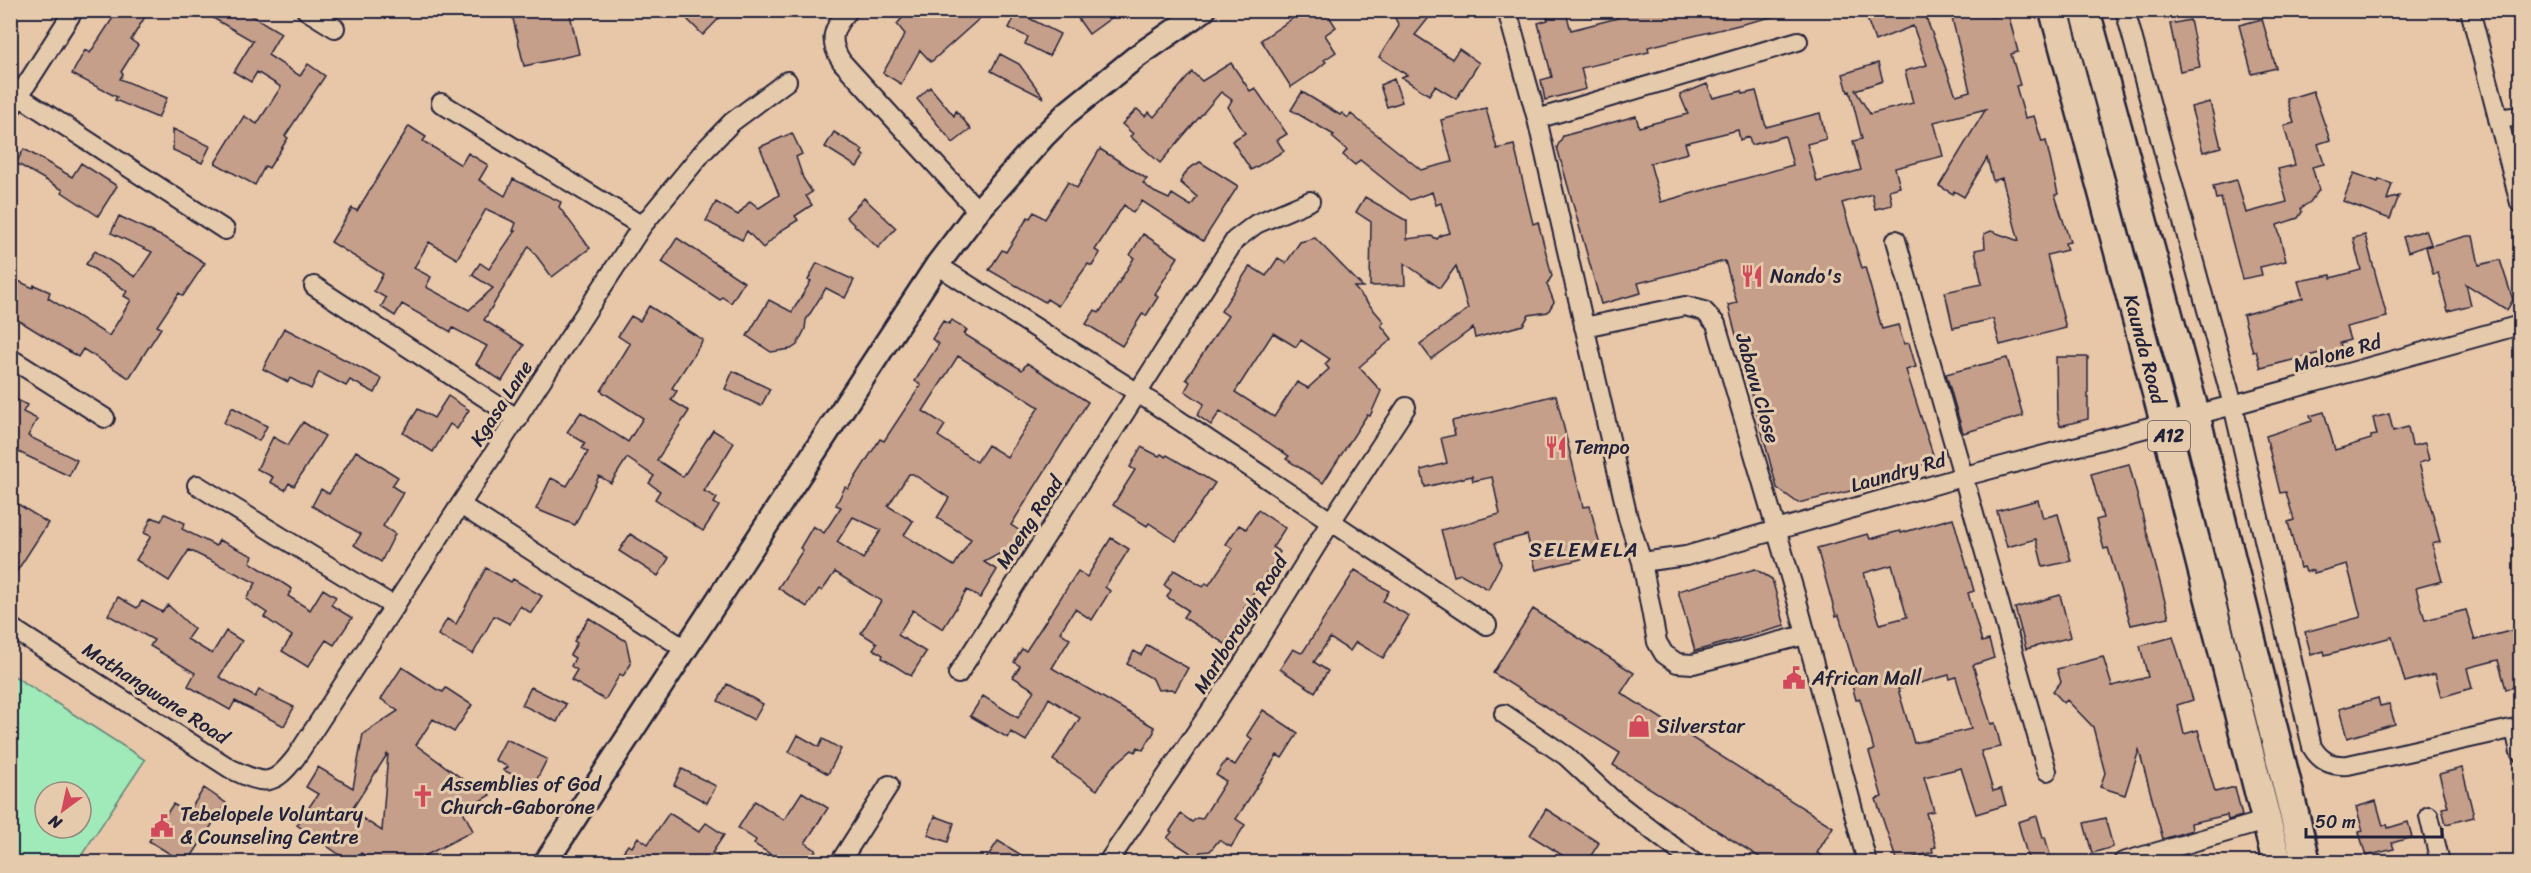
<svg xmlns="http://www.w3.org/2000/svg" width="2531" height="873" viewBox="0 0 2531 873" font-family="Sriracha,sans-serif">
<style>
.green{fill:#a0e9b8;stroke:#61867a;stroke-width:1.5;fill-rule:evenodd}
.building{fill:#c69f8b;stroke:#22223b;stroke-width:1.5;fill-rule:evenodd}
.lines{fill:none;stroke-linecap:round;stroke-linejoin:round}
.minor-casing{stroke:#22223b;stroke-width:22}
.tertiary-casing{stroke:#22223b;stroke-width:27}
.primary-casing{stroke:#22223b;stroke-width:33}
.minor{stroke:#e5caac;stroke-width:18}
.tertiary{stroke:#e5caac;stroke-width:22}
.primary{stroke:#e5caac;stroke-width:28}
.labels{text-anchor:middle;stroke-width:6;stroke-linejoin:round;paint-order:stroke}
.shield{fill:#e5caac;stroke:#5c545d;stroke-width:1.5}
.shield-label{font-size:18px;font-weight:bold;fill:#22223b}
.poi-label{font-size:20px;fill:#22223b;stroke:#e5caac;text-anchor:start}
.street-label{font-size:20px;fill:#22223b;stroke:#e5caac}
.neighbourhood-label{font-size:21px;letter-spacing:1.5px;fill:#22223b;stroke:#e5caac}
</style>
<rect width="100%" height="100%" fill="#e8c6a8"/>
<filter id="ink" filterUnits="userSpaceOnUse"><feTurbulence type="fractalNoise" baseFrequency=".0167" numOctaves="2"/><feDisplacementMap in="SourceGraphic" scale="12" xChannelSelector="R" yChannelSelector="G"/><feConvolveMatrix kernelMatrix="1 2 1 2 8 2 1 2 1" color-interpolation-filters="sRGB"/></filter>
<g filter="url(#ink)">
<path class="green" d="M11,674L145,760L77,862H11ZM45,792H81V828H45Z"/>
<path class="building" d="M118,10H149L131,40L138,45L121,72L123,74L120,79L167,98L158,118L115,100L117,97L72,74L85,50L90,53Z
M199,10H242L281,33L268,55L300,76L308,64L325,76L285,136L288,138L269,168L265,166L255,185L215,163L244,116L257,124L281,87L257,72L251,82L234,72L253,41Z
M511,10H569L579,54L524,66Z
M693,10H727L703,35L686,18Z
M909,10H989L931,62L920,50L901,84L883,73L905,34L897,24Z
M1072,10H1122L1089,34Z
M1305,10H1325L1336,27L1325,35L1336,52L1324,60L1326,62L1315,71L1291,87L1261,40Z
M1391,10H1435L1415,35L1452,59L1459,49L1479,63L1456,99L1435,86L1429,95L1401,77L1407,75L1379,57L1399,26Z
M1556,10H1565L1571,30L1618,18L1616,10H1775L1776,16L1648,47L1649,52L1581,68L1586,89L1545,100L1541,80L1552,77L1538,23L1548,20L1546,13Z
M1864,10H1923L1956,95L1970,91L1950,10H1990L1991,17L2008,13L2018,52L2011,54L2020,85L2016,86L2025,118L2034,116L2042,142L2046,141L2058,194L2055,195L2070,242L2065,243L2067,250L2047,255L2066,328L2000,345L1993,319L1953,328L1945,292L1982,284L1975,250L1985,248L1984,234L1991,231L2019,241L2002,178L1993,181L1987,158L1964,197L1954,191L1953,194L1939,186L1986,109L1934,122L1943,156L1895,168L1900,187L1889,190L1892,205L1875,209L1872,194L1842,203L1862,268L1865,267L1882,329L1898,325L1904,344L1909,343L1916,367L1906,370L1935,461L1866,480L1868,487L1798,503L1777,488L1728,305L1737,303L1725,261L1638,283L1641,293L1601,304L1557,147L1563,136L1636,116L1639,127L1688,114L1680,95L1707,84L1713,98L1742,91L1743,94L1756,91L1766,127L1820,113L1826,139L1807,144L1817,182L1861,170L1853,141L1862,139L1850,91L1848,92L1843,74L1878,63L1883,81L1855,90L1870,114L1913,103L1905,71L1927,65L1913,26L1875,41ZM1738,130L1740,140L1749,137L1751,145L1785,136L1793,165L1661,202L1650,163L1688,153L1685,143Z
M1017,12L1060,34L1049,56L1025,44L1028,37L1009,28Z
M2262,19L2276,68L2252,74L2239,25Z
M2190,20L2200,67L2180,71L2170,24Z
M1000,54L1019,64L1044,98L991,71Z
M1231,63L1250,91L1255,88L1287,134L1277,140L1284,151L1251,170L1232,141L1245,133L1228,107L1232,100L1221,92L1160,163L1130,136L1133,134L1122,124L1137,109L1145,116L1149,112L1154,117L1192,72L1202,81Z
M1394,79L1402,102L1387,107L1380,85Z
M930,87L954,116L956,111L971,129L953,143L917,99Z
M2313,91L2330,140L2318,144L2324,164L2312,167L2319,190L2310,202L2301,208L2302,212L2298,218L2277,225L2286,261L2260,267L2262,275L2242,279L2221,198L2216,199L2213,186L2237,180L2246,213L2287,202L2278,169L2295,165L2284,126L2294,123L2287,99Z
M1302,92L1340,115L1342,113L1348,118L1351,114L1421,170L1452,162L1441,120L1486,108L1497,149L1514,145L1533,224L1538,222L1552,276L1547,284L1554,302L1548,312L1529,315L1523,325L1475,338L1473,328L1431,359L1420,344L1468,309L1456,266L1440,288L1404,263L1405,285L1370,286L1371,222L1356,212L1365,197L1407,221V239L1431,236L1437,239L1441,235L1450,233L1441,203L1436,205L1432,192L1410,200L1360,160L1355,165L1343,155L1347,150L1332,137L1334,135L1291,110Z
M2210,102L2221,147L2203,152L2191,107Z
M409,126L426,137L423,141L461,165L468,153L488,165L479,180L505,196L513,179L561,202L559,207L590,248L552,277L529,246L484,320L524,345L502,381L476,364L487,346L453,328L451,332L402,304L395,316L381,307L386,298L374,291L383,274L331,242L352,208L357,211ZM486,209L516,223L513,231H515L489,269L480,263L472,275L493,288L469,310L426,287L431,277L414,268L429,242L457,259Z
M173,129L210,146L202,163L173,150Z
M834,132L863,150L861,153L864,156L857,167L825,147Z
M792,133L802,154L796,157L803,178L812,192L806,196L812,205L795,216L798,220L782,230L763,248L747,231L742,240L706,221L716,202L738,215L750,201L759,208L779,195L760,147Z
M24,149L72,177L81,163L117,186L98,216L62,192L63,190L16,163Z
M1100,149L1147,179L1143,183L1154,192L1169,199L1172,194L1191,206L1197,197L1180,182L1188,169L1200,162L1238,186L1203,241L1142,201L1133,213L1124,205L1095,250L1100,253L1092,266L1088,264L1058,306L1047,299L1045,302L989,270L1002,250L1006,252L1028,217L1030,218L1034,212L1045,219L1068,182L1077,188Z
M2354,173L2378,182L2379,179L2392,184L2387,200L2399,196L2390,219L2343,201Z
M864,198L896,228L878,248L846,217Z
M119,216L169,240L205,263L183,296L179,293L157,326L161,328L129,378L83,349L78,357L10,315V277L33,288L34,285L50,292L48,298L109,336L131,300L124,296L127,291L86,264L95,251L135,277L152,252L111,233Z
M2426,230L2431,244L2408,252L2403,237Z
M1143,234L1178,257L1155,294L1158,297L1146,316L1143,313L1122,346L1086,324L1095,310L1099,313L1112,294L1134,258L1130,255Z
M2365,235L2387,317L2346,327L2350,340L2340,343L2343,353L2326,357L2324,352L2261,368L2256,351L2253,352L2243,315L2303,298L2298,281L2331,275V278L2361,270L2353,238Z
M2467,236H2473L2479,265L2500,260L2513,300L2507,310L2466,284L2471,305L2448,311L2438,273L2433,274L2426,247Z
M677,238L744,282L731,303L722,297L720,300L662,262Z
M1315,238L1363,287H1354L1384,322L1381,325L1392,339L1359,367L1381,391L1370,416L1367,415L1323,483L1286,459L1289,456L1220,411L1211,425L1197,415L1204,404L1185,391L1190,382L1186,379L1228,316L1221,311L1250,266L1266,276L1278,258L1286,263L1300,242ZM1273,333L1296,347L1301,340L1330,359L1325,364L1329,369L1308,388L1297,382L1274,417L1235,392Z
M817,263L854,280L845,298L826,288L806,320L805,329L797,345L791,349L771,352L747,336L769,300L792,312L811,281L808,280Z
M649,306L703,340L672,388L677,391L671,400L689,411L657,460L683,477L713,430L734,443L704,491L717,498L714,503L719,506L718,508L703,531L655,499L660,491L649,483L654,476L627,458L611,483L599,476L575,525L536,509L551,478L567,486L588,452L582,448L585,443L567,432L581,412L628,442L643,418L601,391L630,344L618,336L631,316L640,321Z
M952,320L967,330L964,334L1022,370L1027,363L1088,402L1011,525L1023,533L1014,546L984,562L997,570L980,598L967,590L943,629L913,610L898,635L926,652L911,676L882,658L883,655L873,649L877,643L861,633L881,601L835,572L822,591L819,589L807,607L778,588L803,550L800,548L813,526L824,533L841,507L836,505L845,487L848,489L880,439L884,441L921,385L915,381L939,344L932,339L943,321L949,324ZM958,356L1039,407L1007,457L988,445L977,462L938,436L945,425L923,411ZM909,474H913L949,498L937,518L971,539L954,566L904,535L913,521L888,506ZM853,517L881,530L863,559L837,542Z
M284,328L382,379L375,393L350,380L346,386L319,372L311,389L290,378L288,382L263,369Z
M2056,357H2088V419L2060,426L2057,411Z
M2007,358L2023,416L1963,433L1946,374Z
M733,371L770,389L761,406L725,389Z
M1556,395L1583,507L1590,506L1602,554L1536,570L1527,535L1495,543L1501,564L1488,589L1461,574L1454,576L1441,530L1500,514L1492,477L1473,481L1472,476L1425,487L1421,470L1447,463L1441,438L1455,435L1452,421Z
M10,396L27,405L23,412L37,419L28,436L77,460L69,476L10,448Z
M448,396L469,410L457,429L450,424L433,452L403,433L418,409L434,418Z
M232,407L267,426L259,441L224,423Z
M2324,412L2335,450L2371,439V436L2377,435L2373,418L2389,414L2393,431L2408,427L2412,446L2425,443L2429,460L2419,463L2440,542L2432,544L2442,581L2416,588L2425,620L2466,610L2475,640L2518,629L2520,639V686L2506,689L2498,660L2467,668L2472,688L2441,697L2435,674L2405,682L2392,637L2325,655L2324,651L2311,655L2305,632L2361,617L2347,564L2314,573L2313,570L2306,572L2304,567L2300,568L2288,522L2294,520L2286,492L2280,493L2266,436L2312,421L2310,416Z
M303,422L325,436L294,486L289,483L285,490L270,482L273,477L257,469L273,437L288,445Z
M1141,447L1159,456L1161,454L1166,457L1167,455L1215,483L1176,541L1149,523L1147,526L1113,505L1135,470L1130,467Z
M356,451L398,477L392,486L403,493L383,526L395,534L381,562L354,545L361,534L312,506L321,489L329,494Z
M2129,464L2169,617L2131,625L2108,548L2104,549L2096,520L2103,518L2091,474Z
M10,499L48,523L10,582Z
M2038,500L2043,518L2058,514L2071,561L2043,567L2036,539L2007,547L1997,511Z
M1258,510L1285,528L1273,547L1280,552L1244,608L1247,610L1225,644L1183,617L1188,610L1167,597L1171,590L1164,585L1174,570L1203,587L1206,583L1209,585L1233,549L1226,544L1239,525L1246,529Z
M165,514L185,523L182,529L216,546L219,540L253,556L250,562L292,589L288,596L310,610L323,589L336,597L331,605L352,618L334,645L326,640L308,667L282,651L292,636L264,617L267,613L246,599L256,583L189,550L169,581L136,560L151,536L144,533L152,517L161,521Z
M1953,518L1974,591L1968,593L1982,642L1989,640L1994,658L1973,665L1991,724L1995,723L2001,747L1981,751L1993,791L2001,789L2006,805L1976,814L1961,768L1924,777L1934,811L1926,813L1936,847L1932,848L1933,852L1897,862L1876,799L1882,797L1869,752L1874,750L1860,699L1856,700L1850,678L1857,676L1839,615L1836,616L1817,548L1868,534L1870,539L1900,531L1901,533ZM1892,565L1907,617L1880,624L1864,573ZM1949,675L1950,679L1956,677L1971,729L1914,743L1898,689Z
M630,534L669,558L658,576L619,551Z
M1111,538L1129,549L1105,587L1110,591L1092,620L1075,609L1060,632L1070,639L1052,668L1154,727V732L1143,750L1138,747L1135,752L1132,750L1111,768L1097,790L1053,760L1080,718L1049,698L1026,741L1011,732L1008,738L970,716L983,696L1018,718L1034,690L1013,677L1020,666L1014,662L1022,649L1026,651L1078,571L1087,577Z
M486,568L511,582L513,579L542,596L531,613L520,606L510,624L494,616L473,654L438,635L447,619L456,624Z
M1755,569L1772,579L1785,626L1695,651L1678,591Z
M1355,570L1389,591L1383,601L1409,616L1383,658L1356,642L1350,651L1330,638L1314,662L1328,671L1315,692L1280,669L1293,649L1301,653L1303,652Z
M2060,595L2071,637L2026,649L2015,608Z
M118,597L137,608L142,601L162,612L168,605L194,629L187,639L212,654L226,631L242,641L219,677L255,697L259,690L294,707L284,726L235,701L230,710L188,686L195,673L150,646L154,640L108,615Z
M1533,609L1634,673L1621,693L1833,827L1817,853L1832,862H1767L1613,765L1620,753L1493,673Z
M589,618L626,641L631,664L623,676L620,674L605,700L571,680L577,670L571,666L575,658L570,655L577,643L574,641Z
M2173,637L2193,700L2177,705L2184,734L2198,730L2215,792L2235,787L2242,816L2228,820L2227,815L2191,823L2192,830L2163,839L2139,750L2125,795L2100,787L2105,773L2093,727L2067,700L2064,703L2053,691L2061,682L2057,669L2103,657L2112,686L2148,677L2140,646Z
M1147,645L1188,668L1175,691L1171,689L1158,690L1153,679L1127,664L1134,651L1141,655Z
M402,667L436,689L443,692L446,688L472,705L454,732L433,719L416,745L475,788L483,783L490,795L463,811L473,831L413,862H376L361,853L354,862H350L297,825L318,794L306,787L318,767L353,788L363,734L398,711L381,699ZM388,753L382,831L351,811Z
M727,684L763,704L754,720L718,701Z
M531,687L566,704L557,722L522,705Z
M2378,698L2380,706L2389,704L2395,724L2347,738L2339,709Z
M1263,710L1298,733L1282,758L1277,755L1236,819L1245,825L1231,847L1219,840L1210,851L1200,852L1197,857L1167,838L1172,832L1170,831L1181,814L1192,822L1197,818L1202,819L1226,781L1216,775L1226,760L1235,765L1252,739L1247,735Z
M798,735L819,747L823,739L841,749L828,774L789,752Z
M506,739L547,759L534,785L503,770L508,767L495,760Z
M2462,768L2474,817L2446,824L2442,808L2448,807L2439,774Z
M682,769L716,786L707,803L674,785Z
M204,788L226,803L188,862H168L172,855L149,841L173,804L188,813Z
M802,792L828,808L805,843L816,850L808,862H783L754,844L756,840L738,828L755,801L784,820Z
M2376,801L2383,826L2387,824L2388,828L2408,822L2412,837L2392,843L2394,849L2366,856L2359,832L2363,831L2356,807Z
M1546,809L1599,843L1587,862H1573L1530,835Z
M669,813L699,832L706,823L724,835L712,853L730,862H616L628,845L632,847L638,837L648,844Z
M935,816L954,823L948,842L928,835Z
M2037,816L2043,838L2045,837L2052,862H2029L2018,822Z
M2105,818L2113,847L2092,853L2084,823Z
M998,841L1033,862H984Z"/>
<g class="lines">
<g class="minor-casing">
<path id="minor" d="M306,10L335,28
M849,10C832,28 828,41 842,62L978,211
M1507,10L1537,119L1628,518L1642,562L1657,642L1664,654L1677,663L1693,664L1805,635
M2125,10L2233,405L2312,747C2321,762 2331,766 2348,765L2520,727
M2470,10L2520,203
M19,96L225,230
M441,103L642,226
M10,110L74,10
M1537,119L1798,41
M2498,119L2520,116
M1896,240L2047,771
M937,265L1138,393L1487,625
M314,286L518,419
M1584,327L1685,306L1704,311L1716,324L1796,597L1867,862
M10,358L105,418
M197,485L395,607
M462,506L685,649
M1642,562L1686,556L1965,476L2233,405L2520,325
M10,627L231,769C265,785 273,787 296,757L642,226L702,153L732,122L787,81
M958,674L1235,240L1256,224L1310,201
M1504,714L1566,756L1612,799L1693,862
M2515,729L2520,752
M2429,816L2440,862
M840,862L889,785
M1108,862L1244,662L1332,520L1406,407
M2123,862L2265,821"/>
</g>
<g class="tertiary-casing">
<path id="tertiary" d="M546,862L937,265L978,211L1043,137L1067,113L1136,57L1204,10"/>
</g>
<g class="primary-casing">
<path id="primary" d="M2054,10L2165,423L2277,862
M2085,10L2195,414L2306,862"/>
</g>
<use href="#minor" class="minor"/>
<use href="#tertiary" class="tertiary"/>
<use href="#primary" class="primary"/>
</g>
</g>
<defs>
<g id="restaurant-bare" transform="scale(1.8)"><path d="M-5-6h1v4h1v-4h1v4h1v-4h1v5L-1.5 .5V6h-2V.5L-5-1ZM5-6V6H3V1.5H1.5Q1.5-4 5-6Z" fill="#d1495b" stroke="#e5caac" stroke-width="2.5" paint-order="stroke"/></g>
<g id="civic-bare" transform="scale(1.8)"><path d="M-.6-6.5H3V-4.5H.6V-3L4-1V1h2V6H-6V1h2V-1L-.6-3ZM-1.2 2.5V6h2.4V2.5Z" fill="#d1495b" stroke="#e5caac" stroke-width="2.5" paint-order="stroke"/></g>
<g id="shop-bare" transform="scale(1.8)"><path d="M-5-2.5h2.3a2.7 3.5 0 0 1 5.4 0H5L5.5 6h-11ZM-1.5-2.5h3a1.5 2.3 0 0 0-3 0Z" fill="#d1495b" stroke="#e5caac" stroke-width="2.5" paint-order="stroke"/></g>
<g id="church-bare" transform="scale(1.8)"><path d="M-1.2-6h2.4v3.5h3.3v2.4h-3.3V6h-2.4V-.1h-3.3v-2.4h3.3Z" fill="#d1495b" stroke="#e5caac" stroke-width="2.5" paint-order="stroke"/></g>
</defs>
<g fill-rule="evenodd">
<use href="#restaurant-bare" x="1752" y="276"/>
<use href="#restaurant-bare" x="1556" y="447"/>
<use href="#civic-bare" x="1794" y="678"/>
<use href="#shop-bare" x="1639" y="726"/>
<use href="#church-bare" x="423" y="796"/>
<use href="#civic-bare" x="162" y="826"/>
</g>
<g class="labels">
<rect class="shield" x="2148" y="421" width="42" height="30" rx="4.5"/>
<g class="shield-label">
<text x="2169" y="442">A12</text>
</g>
<g class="poi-label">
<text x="1770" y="283">Nando's</text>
<text x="1574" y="454">Tempo</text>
<text x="1812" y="685">African Mall</text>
<text x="1657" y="733">Silverstar</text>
<text x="441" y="791">Assemblies of God<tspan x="441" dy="23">Church-Gaborone</tspan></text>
<text x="180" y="821">Tebelopele Voluntary<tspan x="180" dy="23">&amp; Counseling Centre</tspan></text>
</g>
<g class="street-label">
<text transform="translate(2145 349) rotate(75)" y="7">Kaunda Road</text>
<text transform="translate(2337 353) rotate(-16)" y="7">Malone Rd</text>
<text transform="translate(1758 388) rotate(74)" y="7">Jabavu Close</text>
<text transform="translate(501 403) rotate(-57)" y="7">Kgasa Lane</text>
<text transform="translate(1898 472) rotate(-16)" y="7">Laundry Rd</text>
<text transform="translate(1029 522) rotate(-57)" y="7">Moeng Road</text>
<text transform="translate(1240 624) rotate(-58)" y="7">Marlborough Road</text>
<text transform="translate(156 693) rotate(33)" y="7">Mathangwane Road</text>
</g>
<g class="neighbourhood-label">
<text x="1584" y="557">SELEMELA</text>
</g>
</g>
<rect width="2531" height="873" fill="none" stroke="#e5caac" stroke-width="36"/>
<rect x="18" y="18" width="2495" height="837" fill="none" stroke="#22223b" stroke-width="2" filter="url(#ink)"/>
<g transform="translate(63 810) rotate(213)"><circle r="28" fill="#e5caac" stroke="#97877f" stroke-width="1.5"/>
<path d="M0-4.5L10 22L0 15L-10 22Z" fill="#d1495b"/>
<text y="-9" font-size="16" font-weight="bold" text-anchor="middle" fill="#22223b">N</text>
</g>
<path d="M2306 828v9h136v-9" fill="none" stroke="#22223b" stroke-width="3"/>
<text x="2315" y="828" font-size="18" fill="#22223b" stroke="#e5caac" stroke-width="4.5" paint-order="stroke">50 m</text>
</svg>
